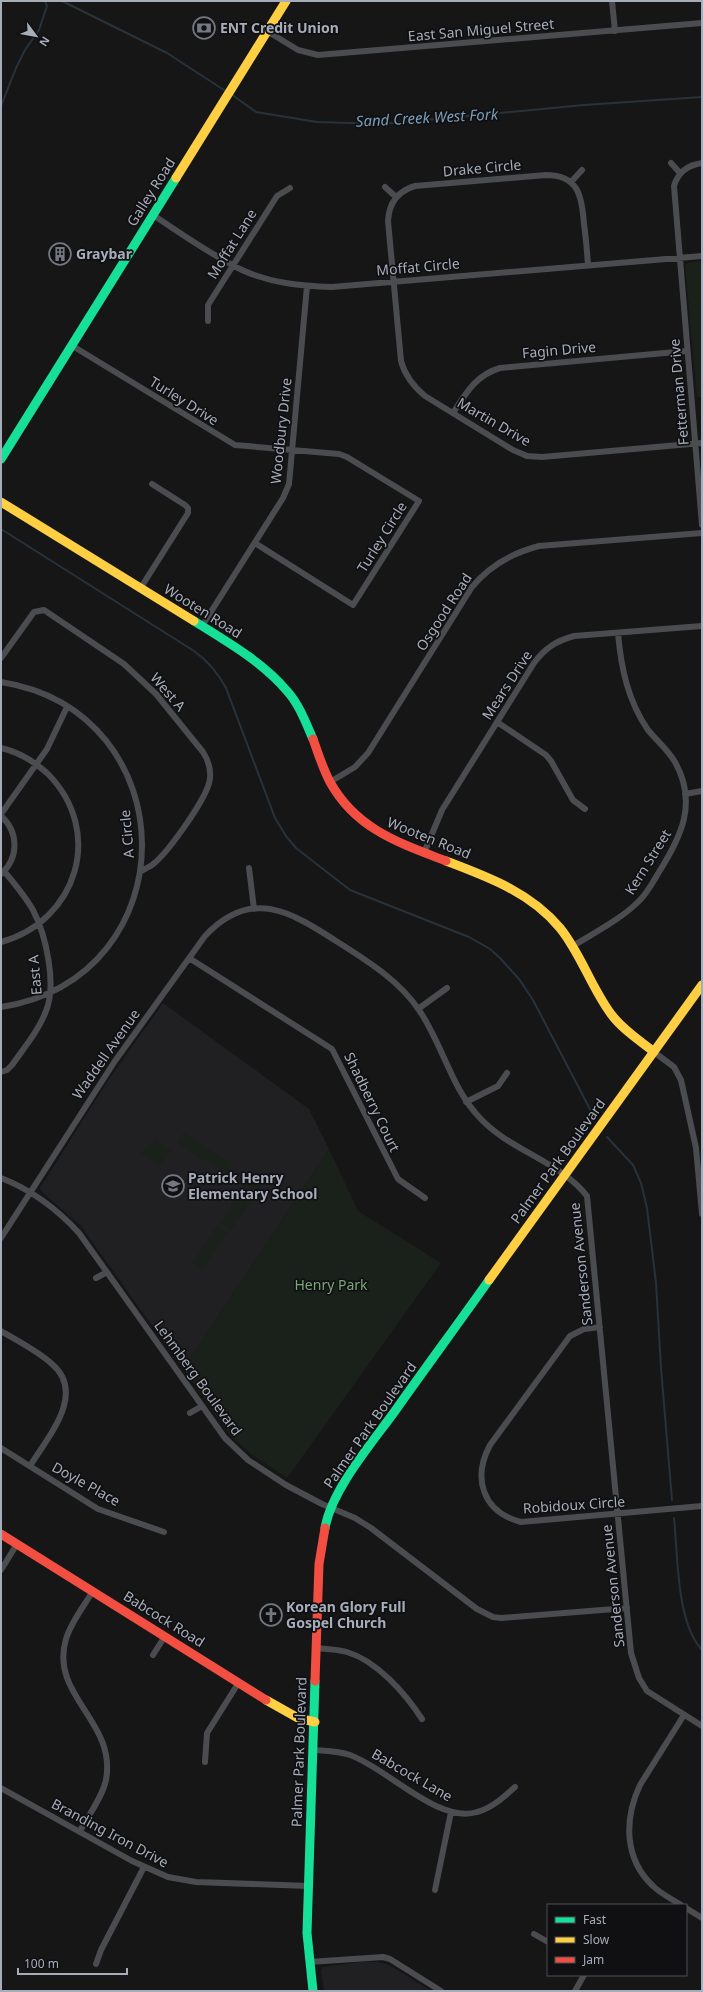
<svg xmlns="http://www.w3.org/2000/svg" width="703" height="1992" viewBox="0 0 703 1992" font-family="'Noto Sans',sans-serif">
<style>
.built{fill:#202023}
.green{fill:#1a211b}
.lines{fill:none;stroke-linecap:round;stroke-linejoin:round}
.stream{stroke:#28323a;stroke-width:2}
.street{stroke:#4a4c50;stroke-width:6}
.fast{stroke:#16e098;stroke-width:9}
.slow{stroke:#ffcf43;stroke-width:9}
.jam{stroke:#f24e42;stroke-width:9}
.labels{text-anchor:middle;stroke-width:3.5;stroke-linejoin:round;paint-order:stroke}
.poi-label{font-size:14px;font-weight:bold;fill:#a6adb9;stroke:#101013;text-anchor:start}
.street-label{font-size:14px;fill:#a6adb9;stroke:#101013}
.park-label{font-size:14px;fill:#7ba67b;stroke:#101013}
.water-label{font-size:15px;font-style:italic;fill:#7a9eb7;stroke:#101013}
</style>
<rect width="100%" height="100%" fill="#161617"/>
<path class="built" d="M163,1003L309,1109L329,1149L183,1369L81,1226L43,1193L40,1188L107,1082Z
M361,1962H377L389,1965L431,1991H324L321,1971L323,1967Z"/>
<path class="green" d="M702,261V397H697L685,265L688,263Z
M183,1133L233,1164L227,1174L177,1143Z
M155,1140L171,1150L161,1166L141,1154L148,1143L152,1145Z
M329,1149L358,1211L441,1263L287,1478L251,1454L231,1436L183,1369Z
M243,1171L257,1180L260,1186L256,1192L237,1181Z
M241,1193L251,1201L231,1230L220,1222Z
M217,1226L228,1234L202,1270L192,1264Z"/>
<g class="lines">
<path class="stream" d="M62,1L167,53L227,92
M231,94L256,112L317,122L382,124L584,105L702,97
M1,106L16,68L25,50L39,30L47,6L45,1
M1,529L194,651C208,661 218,673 226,688L275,818L286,836L296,848L350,890L469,937L490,949L500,958L519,979L533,1000L592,1113
M607,1137L633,1165L641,1183L647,1208L656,1283L661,1368L672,1500
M674,1518C678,1555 676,1622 702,1650"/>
<path class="street" d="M612,1L615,31
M267,31L298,50L318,55L702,23
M671,163L680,173
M702,163C688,165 678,172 674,186L702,525
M571,182L582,170
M385,187L396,197
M153,215C182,234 211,255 242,270C270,283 301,286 332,287L702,256
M588,265C587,251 586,238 584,224C582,197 579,175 546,175L415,186C398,191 389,203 388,221L401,361C405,376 413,386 425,396L513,450L527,456L542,457L702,443
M208,321V305L277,196L290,188
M71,345L235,445L339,454L347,457L419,501L353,605L255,543
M453,413C466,393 476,375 500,368L687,351
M140,589L188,513V508L185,505L152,484
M202,626L283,498L289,484L307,286
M1,658L34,612L44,610L124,664L156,694L203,752C208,760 211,768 210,778C209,796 167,854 152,865C149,867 145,869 141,871
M1,682C188,712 190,977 1,1007
M497,722L546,755L551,761L573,800L585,809
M1,748C19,752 35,762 48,774C105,832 77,921 1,942
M330,782L355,767L368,753L472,587C490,565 512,553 539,546L702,533
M685,794L702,791
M1,814L47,749L67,707
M1,816C19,832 19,858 1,874
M424,853L442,810L534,663C545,648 556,641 574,636L702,626
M249,868L254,909
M573,946C594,933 621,919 638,902C647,894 653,882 659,872C681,837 698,803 675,762C668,750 657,741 648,730C628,701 621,668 618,633
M189,958L332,1049L398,1179L425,1198
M418,1009L447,988
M654,1052L674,1067L681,1080L696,1148L702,1214
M1,1072L7,1070L12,1065C24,1048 39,1030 46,1011C57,985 46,935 33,910C25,896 14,883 4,871
M466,1102L498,1086L507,1073
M1,1178C32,1190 57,1209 79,1233L225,1438L248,1460L286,1485L322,1504L355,1518L371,1528L477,1609L493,1617L501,1618L627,1608
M1,1238L115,1061L205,936C254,884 295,915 344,946C372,964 400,982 419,1010C443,1045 451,1088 480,1118C509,1150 561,1162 587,1196L631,1653L639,1678L647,1691L702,1726
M96,1278L107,1272
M600,1327L584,1329L570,1336L490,1445C472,1479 483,1512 521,1522L702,1506
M1,1331C18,1341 38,1351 52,1364C87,1394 47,1438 30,1466
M190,1413L202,1406
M1,1448L98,1509L164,1532
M1,1570L17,1544
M316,1648C326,1649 337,1649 347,1652C377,1661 405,1693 422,1719
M153,1655L165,1636
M314,1750C325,1751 338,1751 350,1755C387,1768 438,1824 477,1812C492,1808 504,1797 515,1787
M205,1762L207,1733L239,1682
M1,1788L132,1861L168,1877L196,1882L309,1886
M80,1831C88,1816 102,1798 106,1780C117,1721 49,1696 66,1639C71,1622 84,1606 93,1591
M435,1890L451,1812
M681,1905C672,1899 661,1894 653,1886C624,1859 624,1819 640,1785L684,1715
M686,1908L702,1918
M534,1934L548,1942
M309,1962L383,1957L390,1959L441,1991
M96,1964L101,1950L144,1867
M575,1991L584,1975"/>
<path class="fast" d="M1,459L176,178
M194,621C226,641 263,662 287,691C299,704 306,723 313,739
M325,1528C332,1489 372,1443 395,1411C426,1367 458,1324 489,1280
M313,1991L307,1933L315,1681"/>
<path class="slow" d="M176,178L286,1
M1,502L194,621
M446,861C488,877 530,892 560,928C581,954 591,987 611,1014C622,1029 639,1040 654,1052
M489,1280L702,985
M266,1700L298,1718L315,1722"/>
<path class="jam" d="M313,739C318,753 323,769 330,782C356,829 399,843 446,861
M1,1534L266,1700
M315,1681L319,1564L325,1528"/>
</g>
<defs>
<g id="bank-ring" transform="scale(1.15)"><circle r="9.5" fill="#101013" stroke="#747880" stroke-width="1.5"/><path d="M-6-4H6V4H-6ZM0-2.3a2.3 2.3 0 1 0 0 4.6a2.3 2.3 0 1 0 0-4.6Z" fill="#747880"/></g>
<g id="building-ring" transform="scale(1.15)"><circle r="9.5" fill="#101013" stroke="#747880" stroke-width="1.5"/><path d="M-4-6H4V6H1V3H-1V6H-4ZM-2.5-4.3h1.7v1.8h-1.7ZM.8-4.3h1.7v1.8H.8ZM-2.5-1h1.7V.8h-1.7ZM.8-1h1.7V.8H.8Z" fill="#747880"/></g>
<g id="school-ring" transform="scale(1.15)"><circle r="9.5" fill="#101013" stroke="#747880" stroke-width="1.5"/><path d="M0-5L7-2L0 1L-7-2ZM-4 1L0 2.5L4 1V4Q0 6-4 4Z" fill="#747880"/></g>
<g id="church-ring" transform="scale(1.15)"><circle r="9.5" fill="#101013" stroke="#747880" stroke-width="1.5"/><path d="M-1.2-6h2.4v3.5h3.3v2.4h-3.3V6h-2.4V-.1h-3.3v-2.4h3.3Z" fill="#747880"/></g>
</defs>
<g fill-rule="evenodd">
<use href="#bank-ring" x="204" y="28"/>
<use href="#building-ring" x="60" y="254"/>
<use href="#school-ring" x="173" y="1186"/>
<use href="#church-ring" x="271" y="1615"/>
</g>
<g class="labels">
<g class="poi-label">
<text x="220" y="33">ENT Credit Union</text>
<text x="76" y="259">Graybar</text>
<text x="188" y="1183">Patrick Henry<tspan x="188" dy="16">Elementary School</tspan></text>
<text x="286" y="1612">Korean Glory Full<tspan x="286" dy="16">Gospel Church</tspan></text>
</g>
<g class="street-label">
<text transform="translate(481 30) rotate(-5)" y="5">East San Miguel Street</text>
<text transform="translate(482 168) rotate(-5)" y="5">Drake Circle</text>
<text transform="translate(151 192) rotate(-58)" y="5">Galley Road</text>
<text transform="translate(232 244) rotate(-58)" y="5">Moffat Lane</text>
<text transform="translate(418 267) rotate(-5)" y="5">Moffat Circle</text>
<text transform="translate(559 350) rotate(-5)" y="5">Fagin Drive</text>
<text transform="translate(679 392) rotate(-95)" y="5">Fetterman Drive</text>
<text transform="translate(184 401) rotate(32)" y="5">Turley Drive</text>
<text transform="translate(494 422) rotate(30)" y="5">Martin Drive</text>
<text transform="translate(281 431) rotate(-84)" y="5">Woodbury Drive</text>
<text transform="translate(382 537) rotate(-58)" y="5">Turley Circle</text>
<text transform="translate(203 611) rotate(32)" y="5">Wooten Road</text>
<text transform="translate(444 612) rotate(-57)" y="5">Osgood Road</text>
<text transform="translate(507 685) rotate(-57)" y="5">Mears Drive</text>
<text transform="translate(168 692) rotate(49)" y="5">West A</text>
<text transform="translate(127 834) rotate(-95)" y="5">A Circle</text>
<text transform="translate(429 838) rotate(22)" y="5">Wooten Road</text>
<text transform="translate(648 862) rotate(-58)" y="5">Kern Street</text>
<text transform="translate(35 975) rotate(-95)" y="5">East A</text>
<text transform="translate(106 1054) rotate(-55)" y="5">Waddell Avenue</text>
<text transform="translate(372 1102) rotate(64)" y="5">Shadberry Court</text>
<text transform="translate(558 1161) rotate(-54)" y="5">Palmer Park Boulevard</text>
<text transform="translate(581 1264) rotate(-96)" y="5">Sanderson Avenue</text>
<text transform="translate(198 1378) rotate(54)" y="5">Lehmberg Boulevard</text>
<text transform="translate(370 1425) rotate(-55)" y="5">Palmer Park Boulevard</text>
<text transform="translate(86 1484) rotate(29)" y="5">Doyle Place</text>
<text transform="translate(574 1505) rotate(-4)" y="5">Robidoux Circle</text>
<text transform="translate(613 1586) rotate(-96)" y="5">Sanderson Avenue</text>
<text transform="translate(164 1619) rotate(32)" y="5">Babcock Road</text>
<text transform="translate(299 1752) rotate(-88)" y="5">Palmer Park Boulevard</text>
<text transform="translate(412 1775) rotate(30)" y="5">Babcock Lane</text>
<text transform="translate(110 1833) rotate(28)" y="5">Branding Iron Drive</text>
</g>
<g class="park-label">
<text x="331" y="1290">Henry Park</text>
</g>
<g class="water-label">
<text transform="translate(427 118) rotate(-3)" y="5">Sand Creek West Fork</text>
</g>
</g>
<rect width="703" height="1992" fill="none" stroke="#a6adb9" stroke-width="4"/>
<rect x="547" y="1904" width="140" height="72" fill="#101013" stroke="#4c4f55"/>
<rect x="555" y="1917" width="20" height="6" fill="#16e098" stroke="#4c4f55"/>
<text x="583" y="1924" font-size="12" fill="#a6adb9">Fast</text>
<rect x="555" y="1937" width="20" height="6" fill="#ffcf43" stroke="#4c4f55"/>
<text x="583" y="1944" font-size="12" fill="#a6adb9">Slow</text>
<rect x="555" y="1957" width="20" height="6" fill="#f24e42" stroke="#4c4f55"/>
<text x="583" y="1964" font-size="12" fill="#a6adb9">Jam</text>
<g transform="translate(36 36) rotate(122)" stroke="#101013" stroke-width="3" paint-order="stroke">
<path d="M0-3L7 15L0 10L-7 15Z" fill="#a6adb9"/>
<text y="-6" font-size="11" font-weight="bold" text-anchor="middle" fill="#a6adb9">N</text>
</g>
<path d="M18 1968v6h109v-6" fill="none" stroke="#a6adb9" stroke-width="2"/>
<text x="24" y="1968" font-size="12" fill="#a6adb9" stroke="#101013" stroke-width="3" paint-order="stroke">100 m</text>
</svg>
